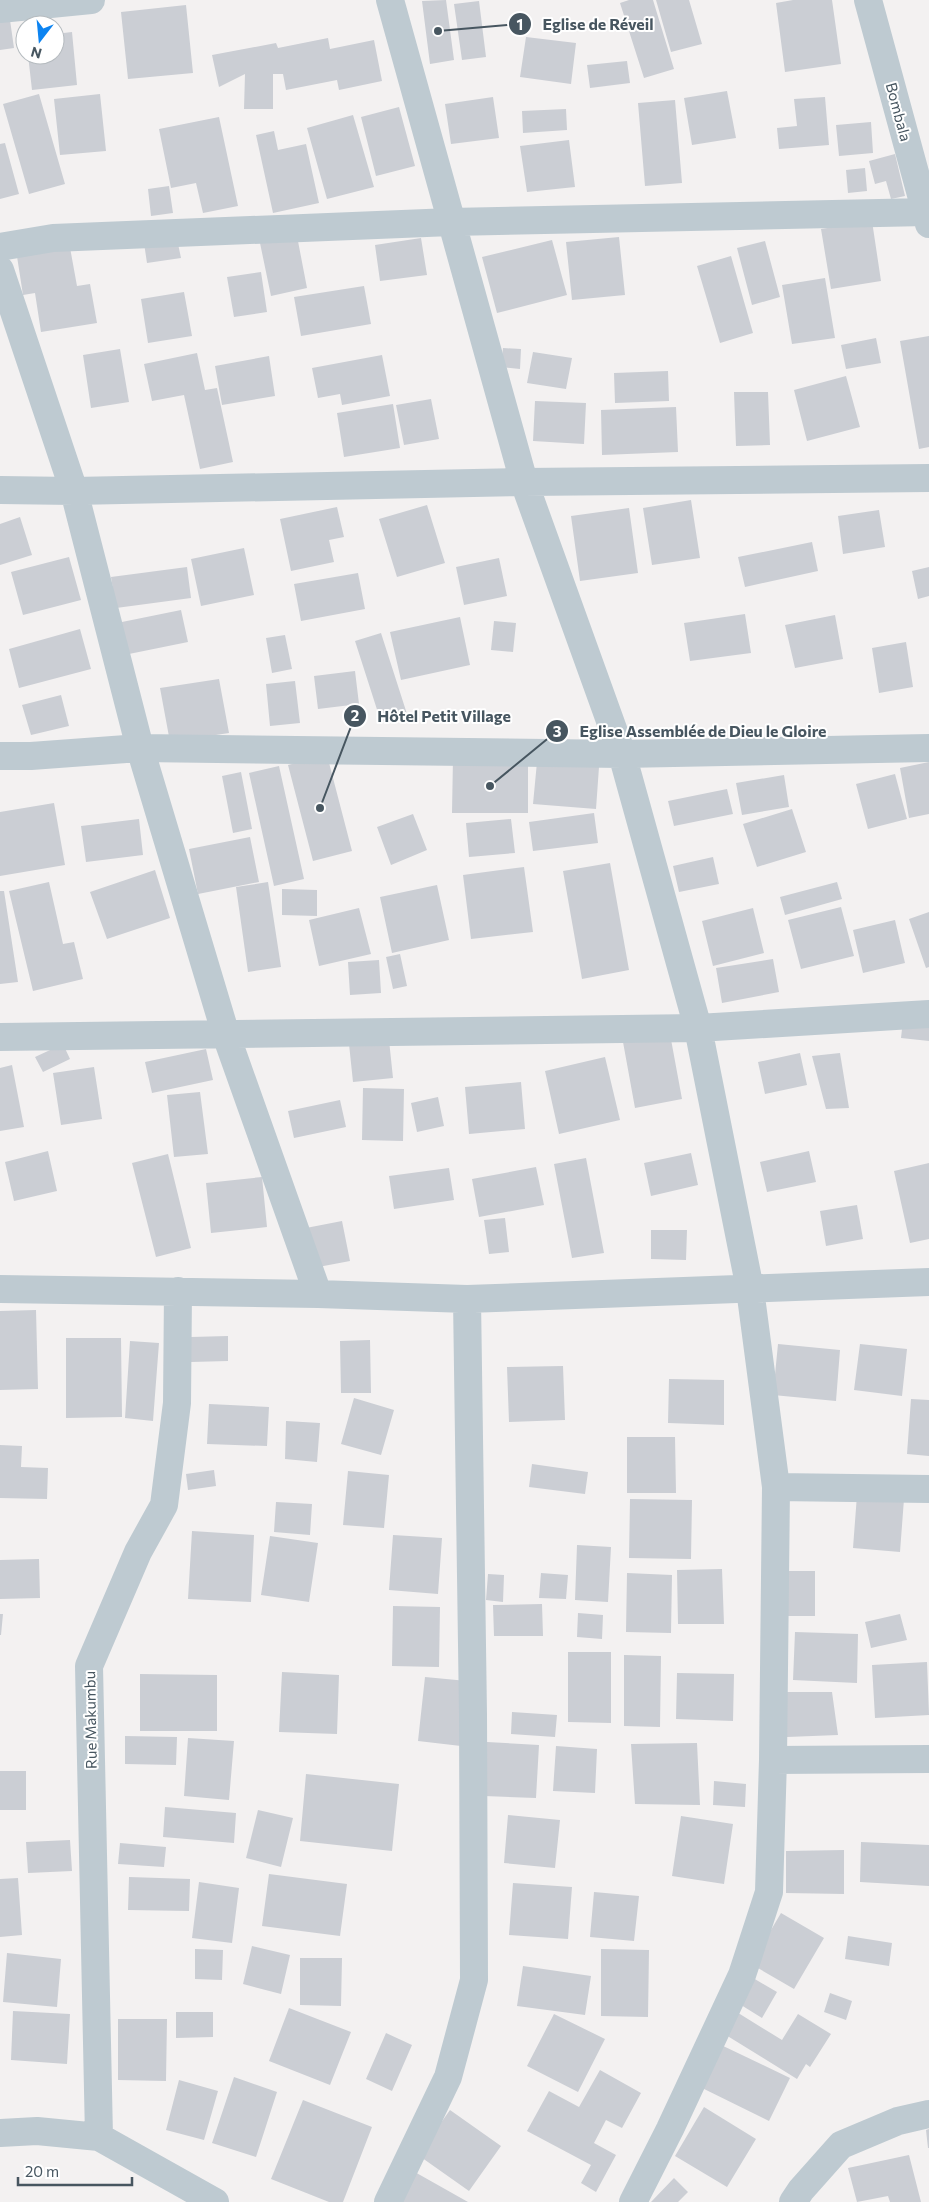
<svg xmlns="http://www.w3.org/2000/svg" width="929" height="2202" viewBox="0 0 929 2202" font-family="Commissioner,sans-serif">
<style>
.building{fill:#cbced4}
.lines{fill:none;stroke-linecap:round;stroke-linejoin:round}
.street{stroke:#becad1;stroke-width:28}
.labels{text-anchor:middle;stroke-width:4;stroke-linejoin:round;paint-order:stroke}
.street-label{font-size:15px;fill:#475660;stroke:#fff}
.leader{fill:none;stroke:#475660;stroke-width:2}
.callout-dot{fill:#475660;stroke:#fff;stroke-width:2}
.mark-label{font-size:15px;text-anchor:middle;font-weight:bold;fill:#fff}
.callout-label{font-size:16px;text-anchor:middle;font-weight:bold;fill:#475660;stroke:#fff;stroke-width:4;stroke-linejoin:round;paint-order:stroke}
</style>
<rect width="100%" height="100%" fill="#f3f1f1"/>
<path class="building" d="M446,0L454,60L430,64L422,1Z
M629,0H653L674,69L644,78L620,3Z
M656,0H689L702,44L671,52Z
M793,0H832L841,64L785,72L776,3Z
M479,1L486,57L462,60L454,4Z
M186,5L193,73L128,79L121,12Z
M10,20L14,48L0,50V22Z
M72,32L77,85L32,90L28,55H55V34Z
M526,37L576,43L571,84L520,77Z
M328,38L330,49L374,40L382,81L339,90L337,80L286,90L283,74H273V109H244L245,74L219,87L212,55L276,43L278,48Z
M627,61L630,83L590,88L587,65Z
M727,91L736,138L692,145L684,98Z
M39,94L65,184L29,194L3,104Z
M100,94L106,151L60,155L54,99Z
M493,97L499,138L451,144L445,104Z
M825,97L829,145L779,149L777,128L797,126L794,99Z
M675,100L682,183L645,186L638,103Z
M399,107L415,166L376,176L361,117Z
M566,109L567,130L523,133L522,111Z
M353,115L374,187L327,199L307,128Z
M219,117L238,206L203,213L196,183L171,188L159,129Z
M871,122L873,153L839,156L836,125Z
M274,131L278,150L306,144L319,203L273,213L256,135Z
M569,140L575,187L527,192L520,146Z
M5,143L19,194L0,199V144Z
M895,154L905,196L891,199L886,181L875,184L869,161Z
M865,168L867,191L848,193L846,170Z
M169,186L173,213L151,216L148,189Z
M872,221L881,281L831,289L821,229Z
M297,236L307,288L271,296L260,243Z
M619,237L625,295L572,300L566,242Z
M421,238L427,275L380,281L375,245Z
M177,239L181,258L147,263L144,243Z
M552,240L567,295L497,313L482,257Z
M765,241L780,297L752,305L737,248Z
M69,242L77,286L90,284L97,323L41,332L35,293L23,295L16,250Z
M731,256L753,333L720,343L697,266Z
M261,272L267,312L234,317L227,277Z
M825,278L835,338L792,344L782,285Z
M364,286L371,324L301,336L294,297Z
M184,292L192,336L148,343L141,299Z
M929,336V447L919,449L900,341Z
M876,338L881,363L846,369L841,345Z
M503,348L521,349L520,369L501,367Z
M120,349L129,402L91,408L83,355Z
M533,352L572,358L566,389L527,383Z
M197,353L205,390L217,388L233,462L200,469L184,395L152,401L144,364Z
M382,355L390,396L342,405L340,394L318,398L312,368Z
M269,356L275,396L222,405L215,366Z
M668,371L669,401L615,403L614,373Z
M846,376L860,427L807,441L794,390Z
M734,392H768L770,445L736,446Z
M431,399L439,439L404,445L396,405Z
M535,401L586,403L584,444L533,441Z
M393,404L400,448L344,457L337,413Z
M676,407L678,452L602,455L601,410Z
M691,500L700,558L652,565L643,508Z
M427,505L445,563L397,577L379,519Z
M337,507L344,537L329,540L334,562L291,571L280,519Z
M629,508L638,573L580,581L571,516Z
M879,510L885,547L843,554L838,516Z
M20,517L32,555L0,565V524Z
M812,542L818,571L745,587L738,557Z
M244,548L254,595L201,606L191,559Z
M69,557L81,600L23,615L11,572Z
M499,558L507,596L464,605L456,567Z
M187,567L191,598L116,608L111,577Z
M929,567V596L918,599L912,571Z
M358,573L365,609L301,621L294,584Z
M181,610L188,642L124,655L117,623Z
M745,614L751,653L690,661L684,623Z
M835,615L843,659L795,668L785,625Z
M460,617L470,665L401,680L390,632Z
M494,621L516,623L513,652L491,650Z
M80,629L91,669L19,688L9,649Z
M381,633L407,714L381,722L355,641Z
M285,635L292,669L272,673L266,638Z
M906,642L913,687L879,693L872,648Z
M355,671L359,704L318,709L314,676Z
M219,679L229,733L170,742L160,688Z
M295,681L300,723L270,726L266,684Z
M61,695L69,726L31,735L22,705Z
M327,755L352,851L313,861L288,765Z
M453,758L528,759V813H452Z
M537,762L599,767L596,809L533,804Z
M929,762V814L909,818L900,768Z
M279,766L304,879L274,886L249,773Z
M241,772L252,829L233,833L222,776Z
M895,774L907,819L868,829L856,784Z
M784,775L789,807L742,815L736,783Z
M727,789L733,814L674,826L668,801Z
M54,803L65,865L0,876V812Z
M792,809L806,852L757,867L743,824Z
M594,813L598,843L533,851L529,822Z
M413,814L427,850L391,865L377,827Z
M139,819L143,855L86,862L81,826Z
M511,819L515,853L469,857L466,823Z
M250,837L259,882L198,894L189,849Z
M713,857L719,884L679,892L673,866Z
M610,863L629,970L582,979L563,871Z
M524,867L533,932L471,939L463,875Z
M155,870L170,918L107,939L90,892Z
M49,882L63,944L74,942L83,979L33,991L9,891Z
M268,882L281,967L248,972L236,887Z
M837,882L842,899L785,915L780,897Z
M437,885L449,940L392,953L380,897Z
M282,889L317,890V916L282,915Z
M0,891H4L18,982L0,984Z
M841,907L854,956L801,969L788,920Z
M359,908L371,954L319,966L309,920Z
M753,908L764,953L713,966L702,921Z
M929,912V967L926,968L909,919Z
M895,920L905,963L863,973L853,930Z
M400,954L407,986L393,989L386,957Z
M773,959L779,992L722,1003L716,968Z
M379,960L381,993L350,995L348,962Z
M903,1020L929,1023V1041L901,1038Z
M670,1034L682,1099L635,1108L623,1042Z
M389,1040L393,1078L353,1082L349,1044Z
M63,1044L70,1059L43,1072L35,1057Z
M206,1049L213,1080L152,1093L145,1062Z
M800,1053L807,1085L765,1094L758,1062Z
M840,1053L849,1108L826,1109L812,1056Z
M605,1057L620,1120L559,1134L545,1071Z
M12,1065L24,1127L0,1131V1068Z
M94,1067L102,1119L61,1125L53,1073Z
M521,1082L525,1129L469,1134L465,1087Z
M363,1088L404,1089L403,1141L362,1140Z
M200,1092L208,1154L174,1157L167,1095Z
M438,1097L444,1126L417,1132L411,1103Z
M340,1100L346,1127L294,1138L288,1111Z
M48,1151L57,1191L14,1201L5,1162Z
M809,1151L816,1182L767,1192L760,1162Z
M691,1153L698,1185L651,1196L644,1163Z
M168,1154L191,1248L156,1257L132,1163Z
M586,1158L604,1253L572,1258L554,1164Z
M929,1163V1239L910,1243L894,1171Z
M536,1167L544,1205L479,1217L472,1179Z
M449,1168L454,1200L394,1209L389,1176Z
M262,1177L267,1227L211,1233L206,1183Z
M857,1205L863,1239L826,1246L820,1211Z
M505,1218L509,1252L489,1254L484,1220Z
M342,1221L350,1261L313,1268L306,1228Z
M651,1230H687L686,1260L651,1259Z
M36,1310L38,1389L0,1390V1311Z
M228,1336V1361L191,1362V1337Z
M66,1338H121L122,1417L66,1418Z
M370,1340L371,1393H341L340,1341Z
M130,1341L159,1343L153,1421L125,1418Z
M778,1344L840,1350L836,1401L773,1395Z
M860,1344L907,1349L902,1396L854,1390Z
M563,1366L565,1420L509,1422L507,1367Z
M669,1379L724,1380V1425L668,1423Z
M354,1398L394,1410L381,1455L341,1444Z
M911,1399L929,1400V1456L907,1454Z
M209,1404L269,1407L267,1446L207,1444Z
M286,1421L320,1423L317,1462L285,1459Z
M627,1437H675L676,1493H627Z
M0,1445L22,1446L21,1467L48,1468L47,1499L0,1498Z
M532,1464L588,1472L585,1494L529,1487Z
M214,1470L216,1486L188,1490L186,1474Z
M348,1471L389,1475L384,1528L343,1525Z
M857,1495L904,1499L900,1552L853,1548Z
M630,1499L692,1500L691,1559L629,1558Z
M276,1502L312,1504L310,1535L274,1532Z
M192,1531L254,1535L251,1602L188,1599Z
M393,1535L442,1538L438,1594L389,1590Z
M270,1536L318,1543L309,1602L261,1595Z
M577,1545L611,1547L608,1602L575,1600Z
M39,1559L40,1598L0,1599V1560Z
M722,1569L724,1624H678L677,1570Z
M788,1571H815V1616H788Z
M541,1573L568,1575L566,1599L539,1598Z
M627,1573L672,1575L671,1633L626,1632Z
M488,1574L504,1575L503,1602L486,1600Z
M542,1604L543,1636H494L493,1605Z
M393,1606L440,1607L439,1667L392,1666Z
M578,1613L603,1615L602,1639L577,1637Z
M0,1614H3L1,1635H0Z
M900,1614L907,1640L871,1648L865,1622Z
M795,1632L858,1634L857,1683L793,1680Z
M568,1652H611V1723L568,1722Z
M624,1655L661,1656L660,1727L624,1726Z
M927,1662L929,1715L875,1718L872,1665Z
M282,1672L339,1675L337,1734L279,1732Z
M677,1673L734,1674L733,1721L676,1719Z
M140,1674L217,1675V1731H140Z
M425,1677L467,1681L461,1746L418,1741Z
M786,1692H832L838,1735L787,1737Z
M512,1712L557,1715L555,1737L511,1734Z
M125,1736L177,1737L176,1765L125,1764Z
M188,1738L234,1741L229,1800L184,1796Z
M487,1742L539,1745L536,1798L484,1796Z
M697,1743L700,1805L635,1804L631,1744Z
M556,1746L597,1749L595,1793L553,1791Z
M0,1771H26V1810H0Z
M306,1774L399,1784L392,1851L300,1841Z
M714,1781L746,1784L745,1807L713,1805Z
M165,1807L236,1813L234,1843L163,1837Z
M258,1810L293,1818L281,1867L246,1858Z
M508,1815L560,1820L555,1868L504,1863Z
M681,1816L733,1824L724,1884L672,1876Z
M70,1840L72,1871L28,1873L26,1842Z
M861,1842L929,1845V1886L860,1882Z
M120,1843L166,1847L164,1867L118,1864Z
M844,1850V1894L786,1893V1851Z
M269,1874L347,1884L340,1936L262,1926Z
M129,1877L190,1879L189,1911L128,1910Z
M18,1878L22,1935L0,1937V1879Z
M199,1882L239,1888L232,1943L192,1938Z
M513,1883L572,1887L568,1939L509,1935Z
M594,1892L639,1896L634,1941L590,1937Z
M781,1913L824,1938L794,1989L751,1964Z
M848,1936L892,1943L889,1966L845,1959Z
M252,1946L290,1955L281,1994L243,1984Z
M195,1949L223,1950L222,1980L195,1979Z
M601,1949L649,1950L648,2017L601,2016Z
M7,1953L61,1959L57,2007L3,2002Z
M300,1958H342L341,2006L300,2005Z
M523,1966L591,1976L585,2015L517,2006Z
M748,1975L777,1992L762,2018L733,2000Z
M830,1993L852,2001L846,2020L824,2012Z
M289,2008L351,2032L330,2085L269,2061Z
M13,2011L70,2014L67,2064L11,2060Z
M735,2011L782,2040L798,2014L831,2034L810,2067L806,2064L797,2079L721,2032Z
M176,2012H213V2037L176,2038Z
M554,2014L605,2039L578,2092L527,2066Z
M118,2019H167L166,2081L118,2080Z
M386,2033L412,2045L392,2091L366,2079Z
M719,2044L790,2078L769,2121L698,2086Z
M600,2070L641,2093L622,2128L606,2120L594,2143L616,2155L596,2192L581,2183L591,2165L527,2131L549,2091L579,2107Z
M234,2077L277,2092L256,2157L212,2143Z
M179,2080L218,2091L204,2140L166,2130Z
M303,2100L372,2127L343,2202H329L271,2179Z
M704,2107L756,2139L727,2187L675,2156Z
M450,2110L501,2146L469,2191L418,2155Z
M929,2129V2148H928L926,2130Z
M909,2155L921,2202H890L888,2196L857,2202L848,2168Z
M413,2171L468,2202H396Z
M674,2178L688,2192L678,2202H651Z"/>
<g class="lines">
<path class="street" d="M390,0L524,482L622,754L698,1028L750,1289L776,1487L773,1760L769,1892L742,1975L670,2129L633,2202
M868,0L929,224
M0,9L91,0
M0,247L53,238L451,222L926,212
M0,270L74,491L140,748L226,1035L318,1294
M0,490L74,491L524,482L929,478
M0,756H31L140,748L622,754L929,748
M0,1037L698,1028L929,1014
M0,1289L318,1294L467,1299L929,1282
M776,1487L929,1489
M773,1760L929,1759
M0,2133L37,2131L99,2137L215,2202
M99,2137L89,1666L138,1552L164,1505L177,1403L178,1291
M388,2202L448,2077L474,1980L473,1714L467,1299
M793,2202L801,2190L841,2145L898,2121L929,2114"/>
</g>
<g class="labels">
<g class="street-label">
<text transform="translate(898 112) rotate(75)" y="5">Bombala</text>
<text transform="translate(91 1720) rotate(-91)" y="5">Rue Makumbu</text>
</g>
</g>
<path class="leader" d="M438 31L520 24M320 808L355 716M490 786L557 731"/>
<g class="callout-dot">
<circle cx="438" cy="31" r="5"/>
<circle cx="320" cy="808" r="5"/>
<circle cx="490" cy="786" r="5"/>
<circle cx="520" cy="24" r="12"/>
<circle cx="355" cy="716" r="12"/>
<circle cx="557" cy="731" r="12"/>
</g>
<g class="mark-label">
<text x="520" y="30">1</text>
<text x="355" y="721">2</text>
<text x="557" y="737">3</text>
</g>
<g class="callout-label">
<text x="598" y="30">Eglise de Réveil</text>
<text x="444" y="722">Hôtel Petit Village</text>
<text x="703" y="737">Eglise Assemblée de Dieu le Gloire</text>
</g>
<g transform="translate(40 40) rotate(196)"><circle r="24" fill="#ffffff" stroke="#b5bbbf"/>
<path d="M0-4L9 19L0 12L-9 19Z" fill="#0d84f1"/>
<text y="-8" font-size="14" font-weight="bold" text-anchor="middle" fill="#475660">N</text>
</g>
<path d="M18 2177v8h114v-8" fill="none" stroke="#475660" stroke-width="2.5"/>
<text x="25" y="2177" font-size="15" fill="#475660" stroke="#ffffff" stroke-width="4" paint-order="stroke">20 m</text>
</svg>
